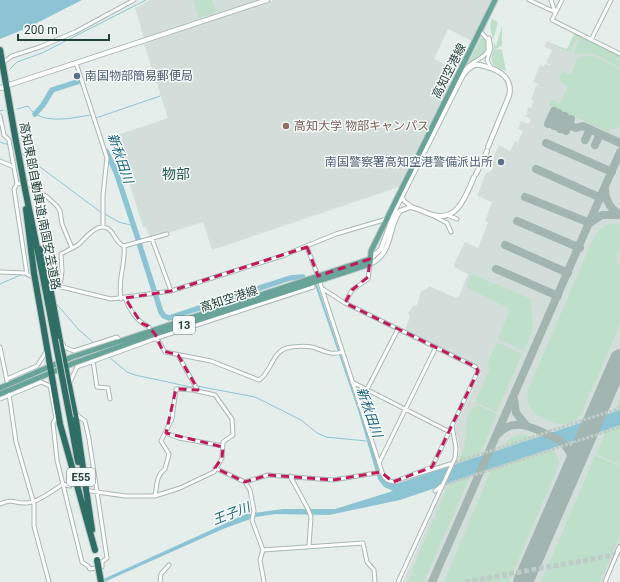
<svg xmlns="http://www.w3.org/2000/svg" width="620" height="582" viewBox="0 0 620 582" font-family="Roboto,'Noto Sans JP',sans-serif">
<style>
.built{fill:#d3deda}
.grass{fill:#bedfc9}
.water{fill:#8dc4d3}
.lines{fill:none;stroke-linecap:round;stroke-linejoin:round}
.stream{stroke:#8dc4d3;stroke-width:1}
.river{stroke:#8dc4d3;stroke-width:5.5}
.taxiway{stroke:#a2b5b0;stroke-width:8}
.runway{stroke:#a2b5b0;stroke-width:20}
.minor-tunnel{stroke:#becbc8;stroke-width:3;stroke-dasharray:3 1.5;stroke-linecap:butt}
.primary-tunnel{stroke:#becbc8;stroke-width:5;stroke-dasharray:5 2.5;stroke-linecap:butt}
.minor-casing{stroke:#a7b7b3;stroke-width:5}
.tertiary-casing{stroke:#a7b7b3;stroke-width:6}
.primary-casing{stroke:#c1cac8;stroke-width:7}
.motorway-casing{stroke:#c1cac8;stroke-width:8}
.minor{stroke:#fff;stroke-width:3}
.tertiary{stroke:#fff;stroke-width:4}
.primary{stroke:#69a499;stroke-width:5}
.motorway{stroke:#2f6e65;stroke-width:6}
.motorway-bridge-casing{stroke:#c1cac8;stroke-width:8;stroke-linecap:butt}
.motorway-bridge{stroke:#2f6e65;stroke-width:6}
.marked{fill:none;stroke:#c2185b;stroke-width:3;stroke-dasharray:8 5;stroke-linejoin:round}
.service-dot{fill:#5c6f8a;stroke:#f6faf8;stroke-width:1.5}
.education-dot{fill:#8d6e63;stroke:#f6faf8;stroke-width:1.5}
.labels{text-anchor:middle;stroke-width:3;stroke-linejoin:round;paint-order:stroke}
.shield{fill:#f6faf8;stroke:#627874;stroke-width:1}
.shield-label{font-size:11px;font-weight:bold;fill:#23413b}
.street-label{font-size:12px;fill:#23413b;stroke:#f6faf8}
.service-label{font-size:12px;fill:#4e5e75;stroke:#f6faf8;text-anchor:start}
.education-label{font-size:12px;fill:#785e54;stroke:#f6faf8;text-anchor:start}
.water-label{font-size:13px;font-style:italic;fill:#1c677e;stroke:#f6faf8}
.quarter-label{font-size:14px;fill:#1f544a;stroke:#f6faf8}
</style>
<rect width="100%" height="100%" fill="#e5eeeb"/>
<path class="built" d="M150,0H258L144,38L135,8Z
M274,0H491L472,41L448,29L434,59L451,68L445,81L450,84L399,187L212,250L203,222L150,239L146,227H143L123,163L125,162L117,135L168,118L144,44Z
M575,32L620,55V542L603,582H403L460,450L455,427L481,372L480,367L405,330L410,317L408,313L413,306L417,305L421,291L427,289L429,286L456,298L459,296L468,274L454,267V264L465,242L478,248L488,223L485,221L492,202L477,196L486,173L491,171L493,168L490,162L492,161L499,145L510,151L515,141L518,142L523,131L518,129L521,121L529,124L531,119L524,116L527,114L528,107L531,108L534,101L531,99L537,85H540L533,82L540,65L543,67L545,64L550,66V64L546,63L552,50L545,47L547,41L566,49L568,48Z"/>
<path class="grass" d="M193,0H212L216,12L199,18Z
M492,19L498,22L493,40L496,46L502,26V46L495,49L502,50L506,71L494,66C488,55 495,54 494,44C493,36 488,28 492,19Z
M575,32L620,55V67L593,54L573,53L579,40L576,39L570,52L546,42L565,49L568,48Z
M481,38L485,39L487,50C481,58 470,60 464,69L410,175Z
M584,56H593L620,69V126L617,129H610L609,132L549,105L551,100L560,103L568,86L559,81L562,71L571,75L577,59Z
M617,223L620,225V247L618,251L620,256L616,254L615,256L619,257L617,261H614L620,264V268L611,265L620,268V324L581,414L573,423C562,427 538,419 531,409C527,403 527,397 528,390L593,239C599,229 604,224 617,223Z
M472,274L531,299L533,328L524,351L498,339L509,312L508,308L468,288L467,284Z
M497,342L522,354L497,412L477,403L476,400L489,370L488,361Z
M620,398V464L596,454Z
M477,405L497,414L424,582H407L411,575L420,577L413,574L412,570L465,446C466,433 463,412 477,405Z
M521,434C537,436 558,447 559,464L509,582H444L489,475L506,442L514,436Z
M595,456L620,466V536L600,582H541Z"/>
<path class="water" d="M0,0H82L27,28L0,39Z
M317,284L381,474L387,482L396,484L620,410V425L400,500L329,515L275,514L256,517L223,529L104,582H97L246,514L283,509H335L393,491L384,487L378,479L358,410L315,285Z"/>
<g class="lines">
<path class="stream" d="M10,69L17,62L42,53L146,0
M17,109L28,106C40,126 71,118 91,115
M0,111L3,110
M96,118L160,96
M0,142L9,145
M20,152L102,213
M105,214L119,222L134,226
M38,282L43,289
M0,284L23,274
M55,302L78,329L94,343
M109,357L127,372L135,375L191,387L194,386
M197,386L255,397L301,420L317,433L326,437L366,441"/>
<path class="river" d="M35,114L43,105L52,90L80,81
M106,151L116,172L139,242
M139,243L161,312L164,316L169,318L290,278L303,277"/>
<path class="taxiway" d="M551,117L576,128L583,126L620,143
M548,124L554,111
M554,126L559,113
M560,129L565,116
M566,131L571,119
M585,140L590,129
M546,143L612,172
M595,145L600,134
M536,169L601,198
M605,189C605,199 610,209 619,214
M525,197L590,223L602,215H620
M517,221L580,248
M505,245L568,273
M496,269L558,296
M514,399L516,413L526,425
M498,434C515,415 537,430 555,438
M558,439C571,449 575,459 570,474
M432,582L620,152"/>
<path class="runway" d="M523,582L620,359"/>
<path class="minor-tunnel" d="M451,464L620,408
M441,486L620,427"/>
<path class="primary-tunnel" d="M465,582L620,554"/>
<g class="minor-casing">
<path id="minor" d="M529,0L555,12
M551,0L555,12
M562,0L552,20L620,54
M489,38L491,48L487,60L491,68
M591,40L611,0
M5,61L12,56L40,47L75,32L134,0
M76,63L107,158L103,195V227
M463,74C468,61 482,61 488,51V40L480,31
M0,116L4,135L9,140L17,184
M0,161L14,167
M402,196L404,201L412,207
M432,215L447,223L451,232
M447,215L457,219
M152,239L171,291
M307,247L318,276
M0,272L25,273L44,283
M27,274L14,189L17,184L27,182L36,191L46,196L57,206L60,211L62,224L72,248
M319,280L382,472C384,479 389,483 396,481L432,467L452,426
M49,284L111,299L171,291L282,256L336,234L387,219
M60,287L62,271L61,254C66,251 73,248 78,245C85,239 96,223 107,228C115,232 115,243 124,246L167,234
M323,289L345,303L476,367L478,371L452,426L456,448L455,458L398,582
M125,298C129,309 137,322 148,326L151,331
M121,299C117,280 126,264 124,246
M345,303L352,290L368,279L370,264
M156,337L165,352L211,361L259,380C271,373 272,352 287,348C294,346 306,346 312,347C323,350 330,356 342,352
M63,344L64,347L74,351L117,337L120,341
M0,347L8,386
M178,355L198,391
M93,361L97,387L108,388L110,399
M7,379L37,366L46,352
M71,380L77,367L157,338L313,287L311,282
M352,382L450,432
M9,394L16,442L34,504V526L49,582
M0,399L41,382L50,386L56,418L53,423L57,460L82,562L88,566L90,569L102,567V562L107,558L89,439L85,421L77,415
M359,405L398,329
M166,433L179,438L223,446
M379,463L436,347
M215,468L245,482L250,490L254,511L252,520L263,550L260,560L264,582
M290,476L308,509L311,517L309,546
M408,477L450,464
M245,482L268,475L333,480L382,472
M90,491L125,496H155L180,488L214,472L222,458L223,442L233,435L232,419L215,395L193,390L176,389L172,419L161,441L169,454L165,469C156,475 157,486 155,496
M435,491L441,486
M0,504C14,498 14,504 27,503C40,501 52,491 63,484L70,486
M263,550L363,543L367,562L374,570L375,582
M160,582L161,574L169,565
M605,582L618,551"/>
</g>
<g class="tertiary-casing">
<path id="tertiary" d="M9,85L267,0
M0,88L4,87
M476,174L487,151
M370,259L381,249L397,206L463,75C466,71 470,67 475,65C479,64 483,66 487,67C502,71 513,80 509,96L488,147
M370,264C394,253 387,228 400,211L410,207C418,208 425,213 433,215C458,222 466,195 474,177
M618,551L620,547"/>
</g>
<g class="primary-casing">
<path id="primary" d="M0,388L72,357L370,259
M0,394L74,363L155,334L370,264L371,251L495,0"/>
</g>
<g class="motorway-casing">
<path id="motorway" d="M0,50L15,136
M25,189L43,277
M26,209L34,273
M41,249L48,276
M44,330L60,424L95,550
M59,336L76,420L92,530
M70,418L78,462"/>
</g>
<use href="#minor" class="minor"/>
<use href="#tertiary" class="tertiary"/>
<use href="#primary" class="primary"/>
<use href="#motorway" class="motorway"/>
<g class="motorway-bridge-casing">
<path id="motorway-bridge" d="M15,136L25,189
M34,273L44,330
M48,276L59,336
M43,277L70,418
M97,560L101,582"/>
</g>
<use href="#motorway-bridge" class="motorway-bridge"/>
</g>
<path class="marked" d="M307,247L318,276L370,259L368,277L352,290L345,303L476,367L478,371L432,467L393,482L381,472L333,480L268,475L245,482L215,468L222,458L223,447L166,433L176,389L198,390L178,355L163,351L155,334L148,326L141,323L125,298L171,291Z"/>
<g class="service-dot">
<circle cx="77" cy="76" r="4"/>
<circle cx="501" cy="162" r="4"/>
</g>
<circle class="education-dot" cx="286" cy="126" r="4"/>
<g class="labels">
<g class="shield">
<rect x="173" y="316" width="22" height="18" rx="3"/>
<rect x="67" y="468" width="28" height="18" rx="3"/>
</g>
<g class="shield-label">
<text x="184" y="329">13</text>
<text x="81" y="481">E55</text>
</g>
<g class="street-label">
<text transform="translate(449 71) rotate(-63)" y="4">高知空港線</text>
<text transform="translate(40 206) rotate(79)" y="4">高知東部自動車道;南国安芸道路</text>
<text transform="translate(229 299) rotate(-18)" y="4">高知空港線</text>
</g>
<g class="service-label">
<text x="85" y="80">南国物部簡易郵便局</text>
<text x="493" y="166" text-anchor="end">南国警察署高知空港警備派出所</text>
</g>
<g class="education-label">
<text x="294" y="130">高知大学 物部キャンパス</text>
</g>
<g class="water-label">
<text transform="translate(121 158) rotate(71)" y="5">新秋田川</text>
<text transform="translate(370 412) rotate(71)" y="5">新秋田川</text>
<text transform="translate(231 513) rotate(-21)" y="5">王子川</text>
</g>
<g class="quarter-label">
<text x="176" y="179">物部</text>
</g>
</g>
<path d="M18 34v6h91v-6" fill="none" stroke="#23413b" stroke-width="2"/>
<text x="24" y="34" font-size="12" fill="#23413b" stroke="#f6faf8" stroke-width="3" paint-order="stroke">200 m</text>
</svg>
